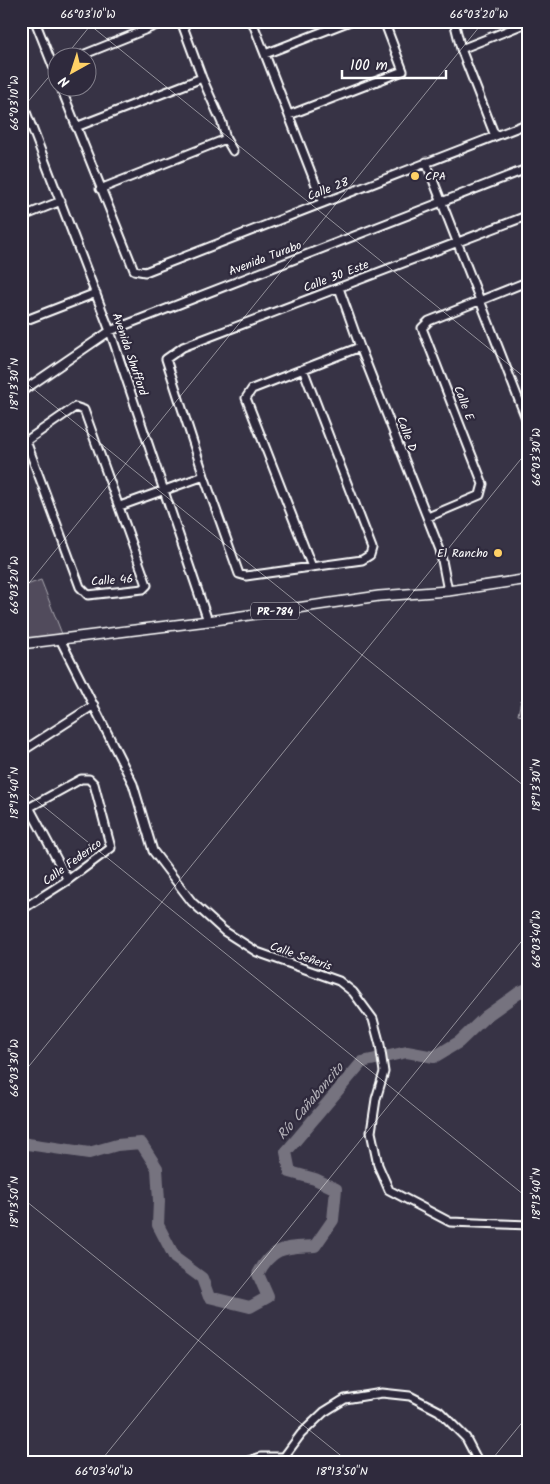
<svg xmlns="http://www.w3.org/2000/svg" width="550" height="1484" viewBox="0 0 550 1484" font-family="Kalam,sans-serif">
<style>
.green{fill:#514c5c;stroke:#a8a6ae}
.lines{fill:none;stroke-linecap:round;stroke-linejoin:round}
.river{stroke:#76737f;stroke-width:12}
.minor-casing{stroke:#fff;stroke-width:11}
.major-casing{stroke:#fff;stroke-width:12}
.minor{stroke:#2f2a3d;stroke-width:7}
.major{stroke:#2f2a3d;stroke-width:9}
.ticks{fill:none;stroke:#fff;stroke-width:1;stroke-opacity:0.45}
.poi-dot{fill:#ffd166;stroke:#2f2a3d;stroke-width:2}
.labels{text-anchor:middle;stroke-width:4.5;stroke-linejoin:round;paint-order:stroke}
.shield{fill:#2f2a3d;stroke:#c1bfc5;stroke-width:1}
.shield-label{font-size:11px;font-weight:bold;fill:#fff}
.poi-label{font-size:12px;fill:#fff;stroke:#2f2a3d;text-anchor:start}
.street-label{font-size:12px;fill:#fff;stroke:#2f2a3d}
.water-label{font-size:14px;font-style:italic;fill:#b4b2b9;stroke:#2f2a3d}
.neatline{fill:none;stroke:#fff;stroke-width:2}
.ticks-label{font-size:12px;text-anchor:middle;fill:#fff}
</style>
<rect width="100%" height="100%" fill="#373345"/>
<filter id="ink" filterUnits="userSpaceOnUse"><feTurbulence type="fractalNoise" baseFrequency=".02" numOctaves="2"/><feDisplacementMap in="SourceGraphic" scale="10" xChannelSelector="R" yChannelSelector="G"/><feConvolveMatrix kernelMatrix="1 2 1 2 8 2 1 2 1" color-interpolation-filters="sRGB"/></filter>
<g filter="url(#ink)">
<path class="green" d="M41,580L62,634L21,639V587Z
M521,700L529,701V717L518,715Z"/>
<g class="lines">
<path class="river" d="M21,1143L89,1153L117,1145L141,1143L157,1168L159,1201L158,1225L175,1258L202,1278L209,1297L250,1307L268,1297L258,1274C273,1245 287,1248 315,1246L333,1220L336,1189L315,1179L290,1172L286,1152L362,1062L407,1052L434,1057L459,1042L485,1017L520,992L529,988
M21,1292V1294"/>
<g class="minor-casing">
<path id="minor" d="M35,21L58,79
M181,21L202,78L222,123L226,139L233,151
M252,21L323,203
M454,21L461,49L495,136
M461,49L529,22
M265,54L350,21
M75,58L167,21
M61,88L134,270L145,272L529,123
M21,99L110,331L208,621
M289,115L403,71L384,21
M76,127L202,78
M426,162L529,426
M100,189L226,139
M21,217L61,201
M339,288L360,347L440,550L448,591
M21,322L96,293
M303,369L372,548L370,555L362,560L246,576L239,574L204,476L166,359L183,347L529,215
M21,392L110,331L529,168
M21,444L26,441L75,407L84,410L147,585L143,589L88,595L80,587L26,441
M120,506L204,476
M428,517L480,495L483,484L422,328L429,321L529,281
M312,567L246,398L252,389L360,347
M60,639L133,784L153,851L192,902L224,931L257,952L339,981L353,992L373,1019L380,1045L384,1072L376,1099L371,1132L378,1165L389,1190L450,1222L529,1225
M21,752L94,705
M29,807L68,880
M21,812L81,779H89L94,784L111,848L68,880L21,910
M242,1463L261,1457H284
M283,1463L284,1457L301,1434L324,1412L345,1399L382,1393L410,1396L439,1411L466,1438L479,1463
M380,1463H383"/>
</g>
<g class="major-casing">
<path id="major" d="M21,644L208,621L379,596L448,591L529,579"/>
</g>
<use href="#minor" class="minor"/>
<use href="#major" class="major"/>
</g>
</g>
<path class="ticks" d="M85,21L529,381M64,58L94,21M21,110L58,66M21,379L529,790M21,593L484,21M21,788L529,1199M21,1076L529,449M21,1197L350,1463M99,1463L529,932M489,1463L529,1414"/>
<g class="poi-dot">
<circle cx="415" cy="176" r="5"/>
<circle cx="498" cy="553" r="5"/>
</g>
<g class="labels">
<rect class="shield" x="251" y="602.5" width="48" height="17" rx="4"/>
<g class="shield-label">
<text x="275" y="615">PR-784</text>
</g>
<g class="poi-label">
<text x="425" y="180">CPA</text>
<text x="488" y="557" text-anchor="end">El Rancho</text>
</g>
<g class="street-label">
<text transform="translate(328 189) rotate(-21)" y="4">Calle 28</text>
<text transform="translate(265 258) rotate(-21)" y="4">Avenida Turabo</text>
<text transform="translate(336 276) rotate(-21)" y="4">Calle 30 Este</text>
<text transform="translate(130 354) rotate(71)" y="4">Avenida Shufford</text>
<text transform="translate(464 403) rotate(69)" y="4">Calle E</text>
<text transform="translate(407 434) rotate(69)" y="4">Calle D</text>
<text transform="translate(112 580) rotate(-4)" y="4">Calle 46</text>
<text transform="translate(72 862) rotate(-36)" y="4">Calle Federico</text>
<text transform="translate(301 956) rotate(19)" y="4">Calle Señeris</text>
</g>
<g class="water-label">
<text transform="translate(310 1101) rotate(-50)" y="5">Río Cañaboncito</text>
</g>
</g>
<rect width="550" height="1484" fill="none" stroke="#2f2a3d" stroke-width="55"/>
<g transform="translate(72 72) rotate(219)"><circle r="24" fill="#2f2a3d" stroke="#827f8b"/>
<path d="M0-4L9 19L0 12L-9 19Z" fill="#ffd166"/>
<text y="-8" font-size="14" font-weight="bold" text-anchor="middle" fill="#ffffff">N</text>
</g>
<path d="M342 70v8h104v-8" fill="none" stroke="#ffffff" stroke-width="2.5"/>
<text x="350" y="70" font-size="15" fill="#ffffff" stroke="#2f2a3d" stroke-width="4" paint-order="stroke">100 m</text>
<rect x="28" y="28" width="494" height="1428" class="neatline"/>
<g class="ticks-label">
<text x="88" y="18">66°03'10"W</text>
<text x="479" y="18">66°03'20"W</text>
<text transform="translate(14 103) rotate(-90)" y="4">66°03'10"W</text>
<text transform="translate(14 384) rotate(-90)" y="4">18°13'30"N</text>
<text transform="translate(536 457) rotate(-90)" y="4">66°03'30"W</text>
<text transform="translate(14 585) rotate(-90)" y="4">66°03'20"W</text>
<text transform="translate(536 785) rotate(-90)" y="4">18°13'30"N</text>
<text transform="translate(14 793) rotate(-90)" y="4">18°13'40"N</text>
<text transform="translate(536 939) rotate(-90)" y="4">66°03'40"W</text>
<text transform="translate(14 1068) rotate(-90)" y="4">66°03'30"W</text>
<text transform="translate(536 1194) rotate(-90)" y="4">18°13'40"N</text>
<text transform="translate(14 1202) rotate(-90)" y="4">18°13'50"N</text>
<text x="104" y="1475">66°03'40"W</text>
<text x="342" y="1475">18°13'50"N</text>
</g>
</svg>
